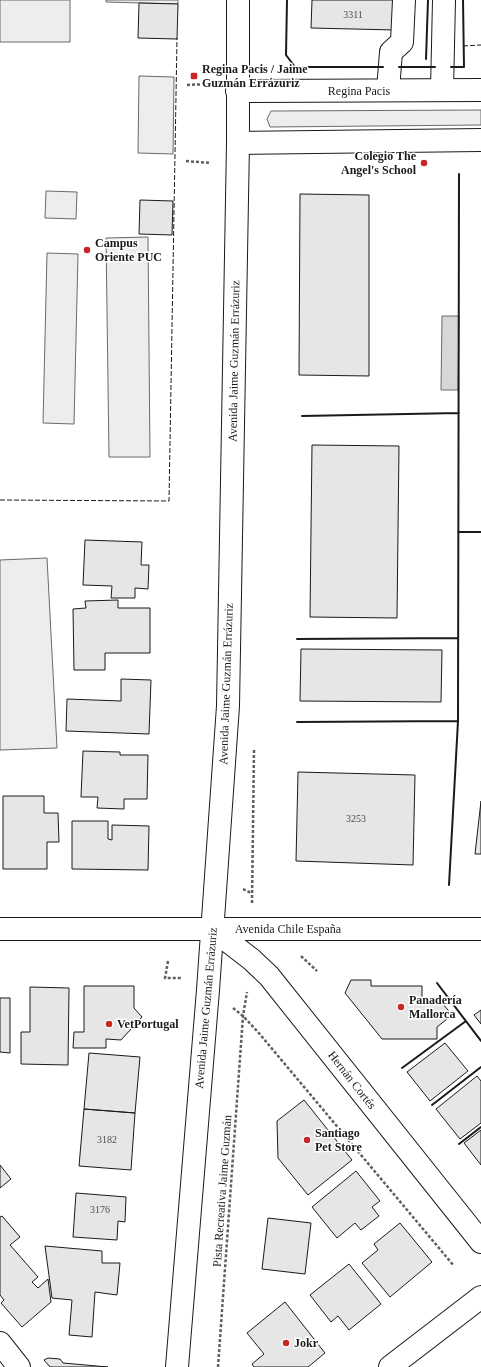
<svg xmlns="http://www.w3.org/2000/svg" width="481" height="1367" viewBox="0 0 481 1367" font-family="Georgia,serif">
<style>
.built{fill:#ededed;stroke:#6a6a6a}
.water{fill:#d7d7d7;stroke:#6a6a6a}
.building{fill:#e6e6e6;stroke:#1a1a1a}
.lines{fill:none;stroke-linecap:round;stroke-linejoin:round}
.minor-casing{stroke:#1a1a1a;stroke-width:24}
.major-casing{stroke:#1a1a1a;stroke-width:24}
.path{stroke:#5f5f5f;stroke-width:2.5;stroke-dasharray:3 2;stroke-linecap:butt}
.minor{stroke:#fff;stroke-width:22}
.major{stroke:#fff;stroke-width:22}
.fence{stroke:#1a1a1a;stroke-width:1;stroke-dasharray:5 2;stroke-linecap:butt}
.wall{stroke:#1a1a1a;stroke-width:2}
.poi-dot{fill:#c62828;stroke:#fff;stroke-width:1.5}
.labels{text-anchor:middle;stroke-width:3;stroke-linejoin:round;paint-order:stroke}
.number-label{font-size:10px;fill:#4d4d4d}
.poi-label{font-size:12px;font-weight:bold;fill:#1a1a1a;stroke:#fff;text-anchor:start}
.street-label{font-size:12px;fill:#1a1a1a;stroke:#fff}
</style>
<rect width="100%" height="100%" fill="#fff"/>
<path class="built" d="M0,0H70V42H0Z
M106,0H178V4L106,2Z
M139,76L174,77L173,154L138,153Z
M481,110V125L270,127L267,119L271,111Z
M46,191L77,192L76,219L45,218Z
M148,237L150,457H109L106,238Z
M47,253L78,254L74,424L43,423Z
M47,558L57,748L0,750V560Z"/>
<path class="water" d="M442,316H459L458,390H441Z"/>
<path class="building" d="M312,0H396L395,30L311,28Z
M139,3L178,4L177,39L138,38Z
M300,194L369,195V376L299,375Z
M140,200L173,201L172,235L139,234Z
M312,445L399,446L397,618L310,617Z
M85,540L142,542L141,565H149L148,589L135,588V598H111L112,586L83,585Z
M118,600V608H150V653H105V670H74L73,609L86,608L85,601Z
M301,649L442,650L441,702L300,701Z
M121,679L151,680L149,734L66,731L67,699L121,701Z
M83,751L120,752V755H148L147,799H124V809L97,808L98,797H81Z
M298,772L415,775L413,865L296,861Z
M3,796H44V813H58L59,842H47V869H3Z
M481,801V854H475Z
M72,821H108V839L112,840V825L149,826L148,870L72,869Z
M351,980H371V986H422V999H439L452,1015L437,1027V1039H382L345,993Z
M84,986H134V1008L142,1017L121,1040L106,1039V1048H73L74,1032H84Z
M30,987L69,988L68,1065L21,1064V1032H30Z
M0,998H10V1053L0,1052Z
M481,1010V1024L474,1015Z
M445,1043L468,1071L430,1101L407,1072Z
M89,1053L140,1057L135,1113L84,1109Z
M477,1076L481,1081V1123L460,1139L436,1109Z
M304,1100L352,1160L308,1195L278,1158L277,1121Z
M84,1109L135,1113L131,1170L79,1166Z
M481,1130V1165L464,1143Z
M0,1165L11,1179L0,1188Z
M356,1171L380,1201L372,1207L379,1216L361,1230L355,1223L337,1238L312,1207Z
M76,1193L126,1197L125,1222L118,1221L117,1240L73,1237Z
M2,1216L20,1237L10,1245L38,1277L32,1282L38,1288L48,1279L51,1302L22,1327L1,1303L4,1300L0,1295V1217Z
M268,1218L311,1223L305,1274L262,1269Z
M400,1223L432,1262L390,1297L362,1263L378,1250L374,1244Z
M45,1246L102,1251V1263H120L117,1295L95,1292L92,1337L69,1335L72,1300L52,1298Z
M349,1264L381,1304L349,1330L338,1316L331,1322L310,1295Z
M285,1302L325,1353L308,1367H254L252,1364L264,1354L247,1333Z
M48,1358L60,1359L63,1363L108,1367H50L44,1360Z"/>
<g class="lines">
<g class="minor-casing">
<path id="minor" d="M388,90L391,52L402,42L404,0
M442,90L444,0
M237,91L481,90
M238,143L481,140
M0,929H481
M212,929L251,959L269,976L481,1242
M0,1343L19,1367
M390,1367L481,1297"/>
</g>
<g class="major-casing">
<path id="major" d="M177,1367L208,990L228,706L238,143V0"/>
</g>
<path class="path" d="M187,85L208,84
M186,161L211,163
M243,889L251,893
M252,903L254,750
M301,956L317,971
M168,961L165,978H181
M233,1008L243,1016L258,1032L454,1266
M218,1367L243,1016L247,992"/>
<use href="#minor" class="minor"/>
<use href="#major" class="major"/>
<path class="fence" d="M463,46L481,45
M0,500L169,501L177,38"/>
<path class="wall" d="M287,0L286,55L295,67H383
M426,59L428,0
M399,67H435
M451,67H464L463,0
M302,416L459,413
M458,532H481
M297,639L458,638
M297,722L458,721
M449,885L458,721L459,174
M437,983L481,1041
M402,1068L466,1021
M432,1105L481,1067
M459,1144L481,1127"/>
</g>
<g class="poi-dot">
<rect x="190" y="72" width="8" height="8" rx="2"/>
<circle cx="424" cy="163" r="4"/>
<circle cx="87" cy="250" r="4"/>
<circle cx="401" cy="1007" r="4"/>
<circle cx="109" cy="1024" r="4"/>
<circle cx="307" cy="1140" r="4"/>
<circle cx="286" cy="1343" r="4"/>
</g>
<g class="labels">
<g class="number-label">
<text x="353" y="18">3311</text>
<text x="356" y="822">3253</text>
<text x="107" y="1143">3182</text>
<text x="100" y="1213">3176</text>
</g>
<g class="poi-label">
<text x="202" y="73">Regina Pacis / Jaime<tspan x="202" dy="14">Guzmán Errázuriz</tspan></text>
<text x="416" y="160" text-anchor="end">Colegio The<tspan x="416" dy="14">Angel's School</tspan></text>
<text x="95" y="247">Campus<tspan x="95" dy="14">Oriente PUC</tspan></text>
<text x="409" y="1004">Panadería<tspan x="409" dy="14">Mallorca</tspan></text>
<text x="117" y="1028">VetPortugal</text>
<text x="315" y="1137">Santiago<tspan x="315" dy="14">Pet Store</tspan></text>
<text x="294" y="1347">Jokr</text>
</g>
<g class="street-label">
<text x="359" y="95">Regina Pacis</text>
<text transform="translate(234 361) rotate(-89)" y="4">Avenida Jaime Guzmán Errázuriz</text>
<text transform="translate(226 684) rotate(-88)" y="4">Avenida Jaime Guzmán Errázuriz</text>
<text x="288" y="933">Avenida Chile España</text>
<text transform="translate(206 1008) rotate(-85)" y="4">Avenida Jaime Guzmán Errázuriz</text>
<text transform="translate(352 1080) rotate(52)" y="4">Hernán Cortés</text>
<text transform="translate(222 1191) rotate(-86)" y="4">Pista Recreativa Jaime Guzmán</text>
</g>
</g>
</svg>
